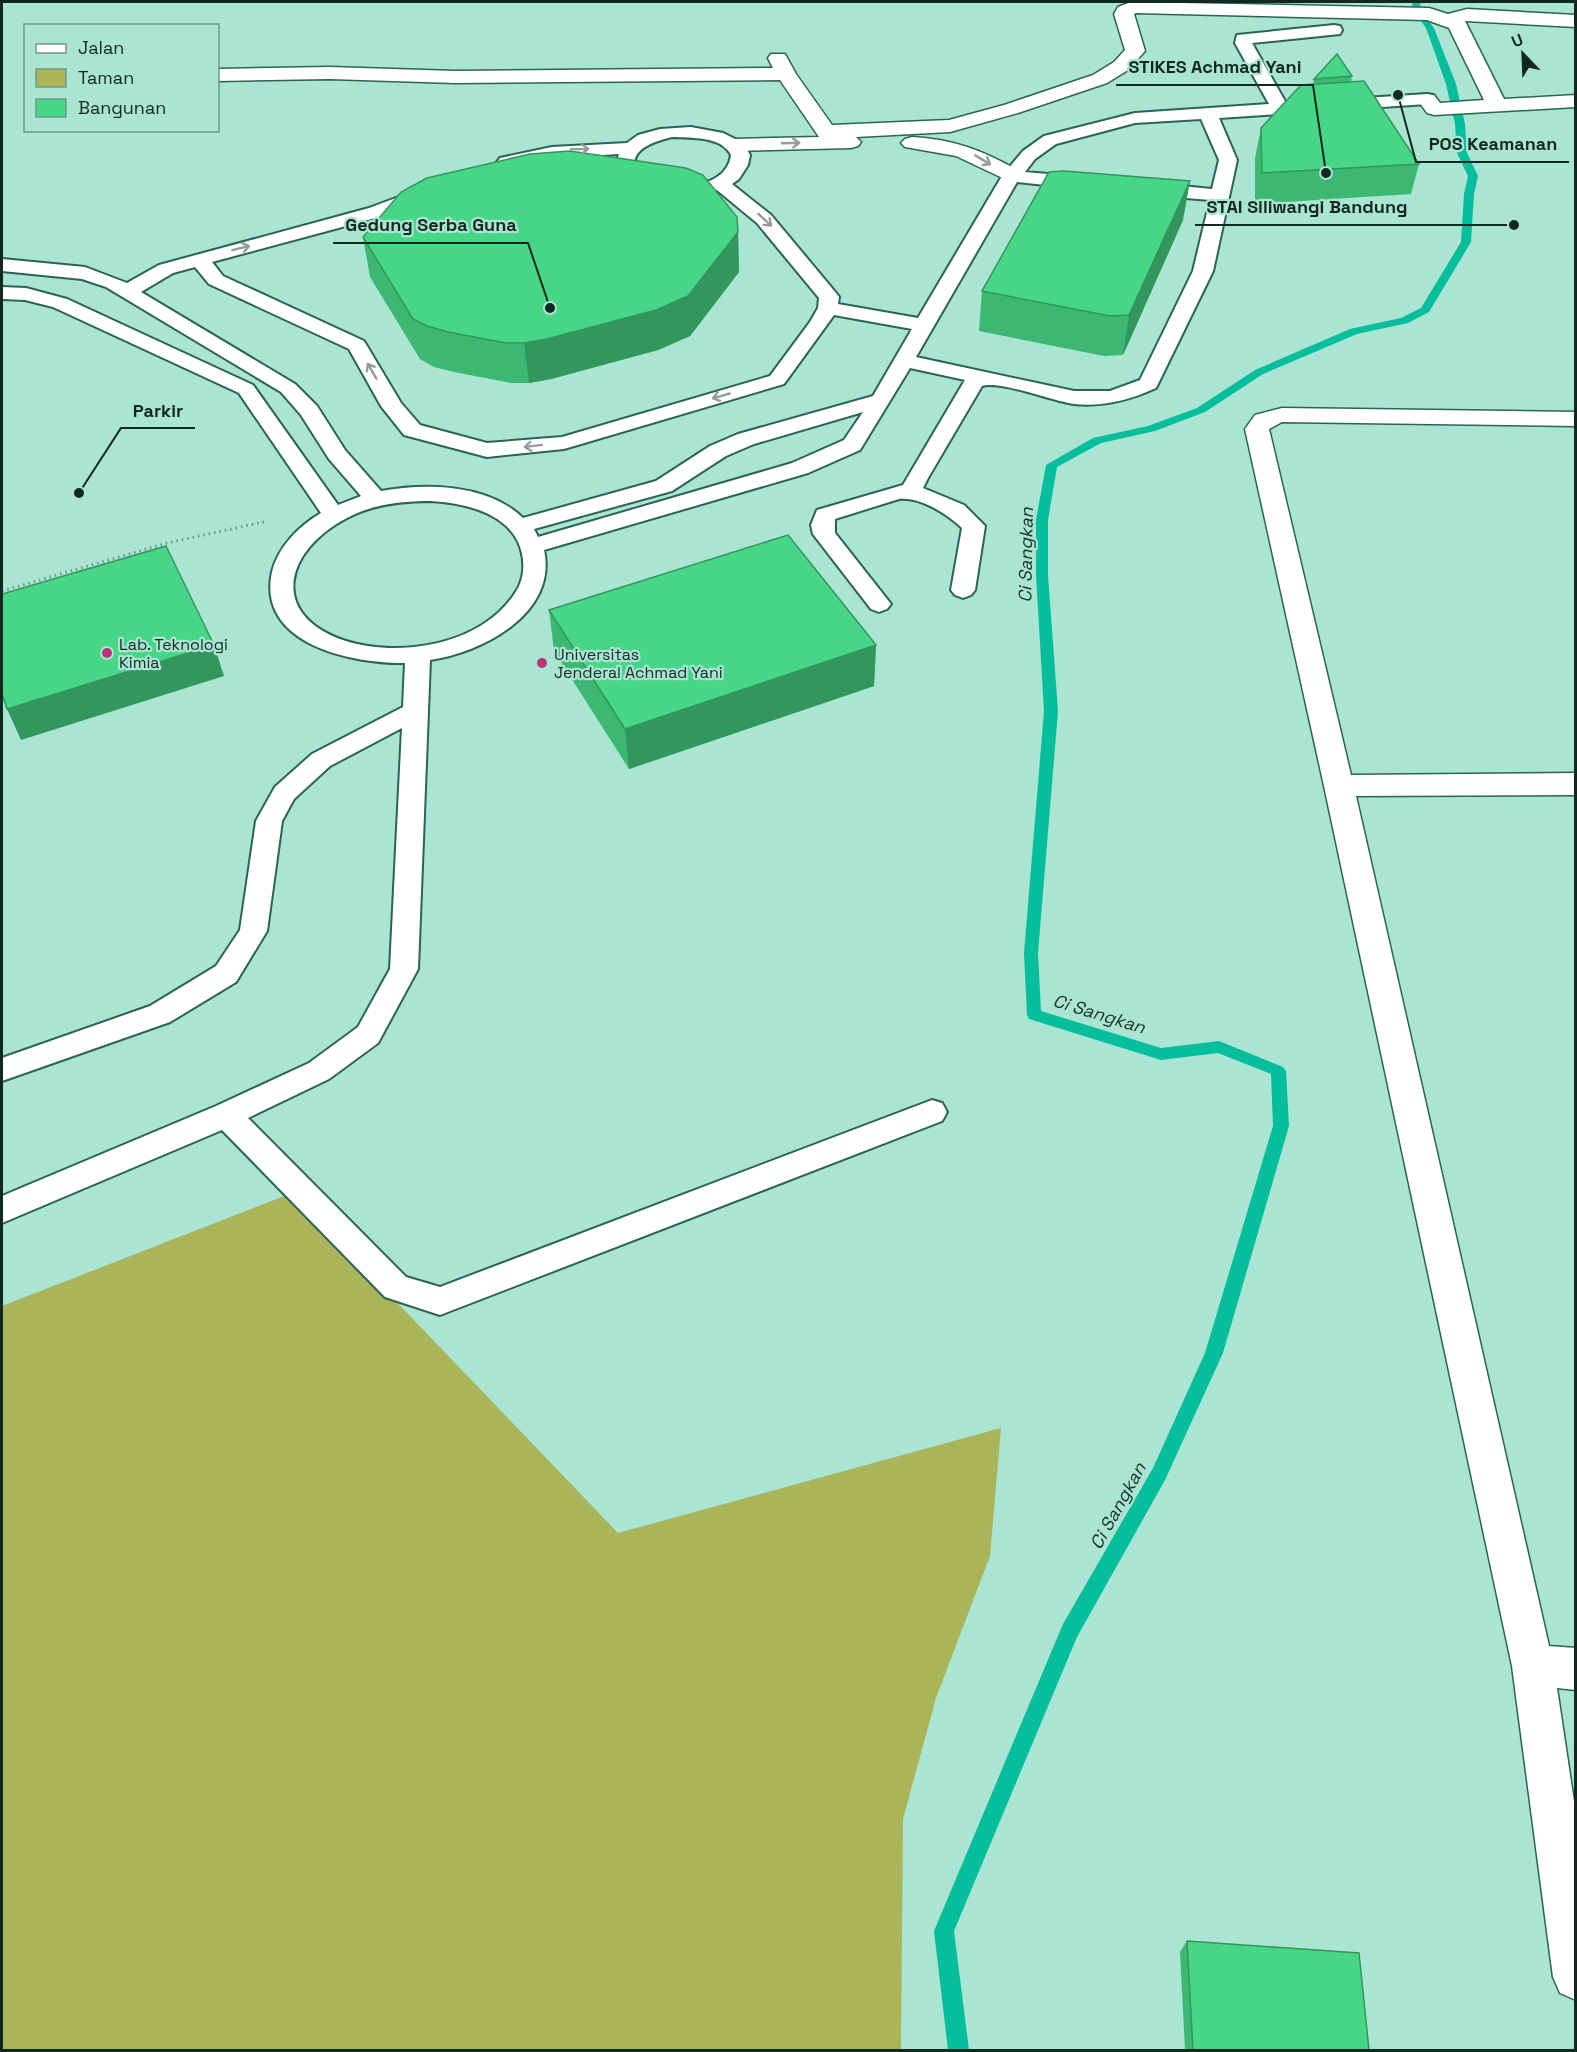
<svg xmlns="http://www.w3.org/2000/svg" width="1577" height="2052" viewBox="0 0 1577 2052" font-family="'Space Grotesk',sans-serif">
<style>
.green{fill:#aab458}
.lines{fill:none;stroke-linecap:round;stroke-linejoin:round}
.stream{fill:#06bd9c;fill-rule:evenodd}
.lane-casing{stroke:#2b6355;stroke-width:4}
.street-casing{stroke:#2b6355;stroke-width:3}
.path{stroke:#6b978a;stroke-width:3;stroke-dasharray:1.5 4;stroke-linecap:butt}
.lane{fill:#fff;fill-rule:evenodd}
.street{fill:#fff;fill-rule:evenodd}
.wall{fill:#3db872}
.shaded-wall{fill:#32965d}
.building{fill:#47d685;stroke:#32965d;stroke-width:1.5}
.oneway{stroke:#939e9b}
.poi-dot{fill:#b93376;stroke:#aae4d3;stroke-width:2}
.labels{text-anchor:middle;stroke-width:4.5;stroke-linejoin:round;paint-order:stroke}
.poi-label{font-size:16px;fill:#102821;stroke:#aae4d3;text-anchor:start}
.water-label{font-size:18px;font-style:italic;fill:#14332b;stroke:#aae4d3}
.leader{fill:none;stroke:#102821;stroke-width:2}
.callout-dot{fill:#102821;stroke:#aae4d3;stroke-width:2}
.callout-label{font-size:18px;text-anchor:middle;font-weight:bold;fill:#102821;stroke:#aae4d3;stroke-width:4.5;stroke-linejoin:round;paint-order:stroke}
</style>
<rect width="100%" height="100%" fill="#aae4d3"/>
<path class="green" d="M292,1193L618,1533L1001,1428L990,1556L936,1698L903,1819L901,2050H2V1306Z"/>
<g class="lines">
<path class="stream" d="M1412,2H1420L1421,10L1434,28L1456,84L1465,124L1467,153L1478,176L1474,194L1471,242L1429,312L1408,323L1357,334L1263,374L1205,412L1155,431L1101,443L1057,467L1048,520V575L1058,711L1038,953L1041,1011L1161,1048L1219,1041L1283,1067L1286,1071L1289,1126L1223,1353L1165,1480L1077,1637L954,1931L969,2050H948L934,1931L1063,1624L1153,1468L1205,1353L1273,1126L1271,1074L1218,1053L1161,1060L1029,1019L1027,1015L1024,953L1044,711L1036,575V520L1046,465L1093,438L1148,426L1197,408L1255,370L1350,329L1401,318L1421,308L1461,242L1464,194L1468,176L1457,153L1455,124L1446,84L1426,28L1413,10Z"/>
<g class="lane-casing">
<path id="lane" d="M1334,25L1340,26L1342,30L1340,34L1252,43L1286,103L1427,94L1433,95L1436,99L1433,103L1427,104L1219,118L1237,160L1213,271L1156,388C1130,400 1103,407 1074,404C1052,401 999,380 982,386L928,478L923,488L964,505L985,526L975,590L971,595L963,598L955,595L951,590L962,528C947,514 921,497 899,499L835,519V533L887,599L891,604L887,609L879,612L871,609L813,534L811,525L817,510L903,485L965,380L910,368L860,450L808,473L544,550C558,613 482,653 430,660L418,969L378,1043L329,1079L248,1118L406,1277L440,1287L932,1100L942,1103L947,1112L942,1121L440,1315L385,1297L222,1130L2,1223V1196L216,1106L309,1063L358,1027L390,969L402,728L330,766L294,799L282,821L267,931L236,982L170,1022L2,1081V1058L150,1006L216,966L240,930L256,821L275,787L312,754L403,707L405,663C354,664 256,645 272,572C278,547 299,526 321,513L239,393L53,307L25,300L2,299V287L26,288L67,299L253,385L338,505L361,496L329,459L301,415L281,392L106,287L82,279L2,271V259L85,267L127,283L159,265L369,208L417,190H431L433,194L431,198L383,216L212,262L223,276L364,341L401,403L420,425L487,443L562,437L770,376L810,322L818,308L819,298L757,223L717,190C693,197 601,200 619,154L552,158L506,168L500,166L497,162L500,158L552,147L627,143L638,135L660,129L691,127L723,133L743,143L750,155L748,165L739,179L732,184L771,215L836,293L839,297L838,304L918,318L1002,176L1023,151L1044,136L1135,113L1269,104L1235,43L1237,35ZM1201,119L1219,160L1212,189L1150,183L1143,185L1141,189L1143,193L1150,195L1210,200L1193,271L1140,380L1110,391H1074L916,357L1017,182L1083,189L1090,187L1092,183L1090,179L1083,177L1025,172L1035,159L1056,144L1135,123ZM672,137C690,138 722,136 731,155C726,193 664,191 639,174C623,151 655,141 672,137ZM195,267L209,284L349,349L381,406L404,435L487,457L564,449L784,384L834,315L912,329L873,396L738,434L710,446L656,481L523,518C488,484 426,483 381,491L345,450L317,406L295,384L141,292L173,273ZM863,412L844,440L792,463L538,537L534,529L672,491L726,456L754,444ZM431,501C466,503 514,514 522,554C525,567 523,582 515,593C482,645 400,658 346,641C267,615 285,550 347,518C373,504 402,501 431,501Z"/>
</g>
<g class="street-casing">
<path id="street" d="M1131,2L1429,8L1448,14L1467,9L1576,15V27L1465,21L1504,99L1576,95V107L1434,115L1427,113L1417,99L1420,95H1434L1440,103L1484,100L1449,28L1427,20L1136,13L1134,14L1145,51L1128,70L1107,83L1018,113L950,132L856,137L861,142L858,146L851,148L733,151L726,149L722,145L726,141L733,139L819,137L780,80L455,83L330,79L218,81V69L330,67L455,71L773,68L768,58L771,54H785L796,74L832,125L949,120L1004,105L1093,75L1114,62L1125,50L1114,14L1118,7Z
M912,137C953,139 984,151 1019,171L1022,176L1019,181L1011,182L956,156L905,147L901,143L905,139Z
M1282,408L1576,412V426L1282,422L1269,429L1351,775L1576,773V795L1356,796L1549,1646L1576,1648V1690L1557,1688L1576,1815V2000L1560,1993L1553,1977L1512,1666L1324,786L1245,429L1255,415Z"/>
</g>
<path class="path" d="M2,591L167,543L268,521"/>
<use href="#lane" class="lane"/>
<use href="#street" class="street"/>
</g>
<path class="wall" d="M1352,76L1351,82L1419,164L1411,194L1255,204V158L1261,128L1313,84L1314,79Z
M1183,220L1123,355L1104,356L979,331L982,291Z
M738,232L739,272L690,336L658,350L551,379L529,383H511L454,372L434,367L420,359L370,277L363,237Z
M549,610L876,645L874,686L629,769L554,651Z
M1187,1941L1369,2050H1185L1180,1952Z"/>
<path class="shaded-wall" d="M1190,181L1183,220L1123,355L1129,315Z
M738,232L739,272L690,336L658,350L551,379L529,383L524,343Z
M214,645L224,676L21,740L7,709Z
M876,645L874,686L629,769L625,729Z"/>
<path class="building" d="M1337,54L1352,76L1314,79Z
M1364,81L1419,164L1262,173L1261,128L1301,85Z
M570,151L686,168L703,175L737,217L738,232L688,296L656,310L547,339L524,343H506L448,332L427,326L413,319L363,237L401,192L427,178L530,154Z
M1064,171L1190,181L1129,315L1110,316L982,291L1049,172Z
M788,535L876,645L625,729L549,610Z
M166,546L214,645L7,709L2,694V594Z
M1187,1941L1359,1953L1369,2050H1193Z"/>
<defs><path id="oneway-shaft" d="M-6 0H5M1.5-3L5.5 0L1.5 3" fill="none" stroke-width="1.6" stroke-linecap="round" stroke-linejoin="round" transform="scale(1.5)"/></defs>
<g class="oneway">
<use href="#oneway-shaft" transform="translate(791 143) rotate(-2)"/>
<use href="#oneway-shaft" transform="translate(580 149) rotate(-1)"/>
<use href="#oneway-shaft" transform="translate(983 160) rotate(31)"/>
<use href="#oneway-shaft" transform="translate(765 220) rotate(43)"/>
<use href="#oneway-shaft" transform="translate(241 248) rotate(-14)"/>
<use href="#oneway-shaft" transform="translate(372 371) rotate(-120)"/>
<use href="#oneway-shaft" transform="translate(721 396) rotate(164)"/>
<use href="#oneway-shaft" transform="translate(533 446) rotate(173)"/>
</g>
<g class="poi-dot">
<circle cx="107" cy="653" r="6"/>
<circle cx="542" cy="663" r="6"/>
</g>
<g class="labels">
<g class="poi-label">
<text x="119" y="650">Lab. Teknologi<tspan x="119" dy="18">Kimia</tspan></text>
<text x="554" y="660">Universitas<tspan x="554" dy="18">Jenderal Achmad Yani</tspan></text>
</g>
<g class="water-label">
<text transform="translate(1026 555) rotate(-89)" y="6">Ci Sangkan</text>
<text transform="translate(1099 1014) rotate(17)" y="6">Ci Sangkan</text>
<text transform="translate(1118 1506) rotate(-61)" y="6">Ci Sangkan</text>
</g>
</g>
<path class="leader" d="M1326 173L1313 85H1116M1398 95L1416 162H1569M1514 225L1420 225H1195M550 308L528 243H333M79 493L121 428H195"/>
<g class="callout-dot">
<circle cx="1326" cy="173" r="6"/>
<circle cx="1398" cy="95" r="6"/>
<circle cx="1514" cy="225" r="6"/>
<circle cx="550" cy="308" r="6"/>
<circle cx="79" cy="493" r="6"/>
</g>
<g class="callout-label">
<text x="1215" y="73">STIKES Achmad Yani</text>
<text x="1493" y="150">POS Keamanan</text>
<text x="1307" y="213">STAI Siliwangi Bandung</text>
<text x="431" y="231">Gedung Serba Guna</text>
<text x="158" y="417">Parkir</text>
</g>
<rect width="1577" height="2052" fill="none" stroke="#102821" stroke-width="6"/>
<rect x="24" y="24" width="195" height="108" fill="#aae4d3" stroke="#6c998c" stroke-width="1.5"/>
<rect x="36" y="44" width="30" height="9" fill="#ffffff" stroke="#6c998c" stroke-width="1.5"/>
<text x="78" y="54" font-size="18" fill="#102821">Jalan</text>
<rect x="36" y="69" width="30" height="18" fill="#aab458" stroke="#6c998c" stroke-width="1.5"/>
<text x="78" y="84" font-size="18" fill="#102821">Taman</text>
<rect x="36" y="99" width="30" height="18" fill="#47d685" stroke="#6c998c" stroke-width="1.5"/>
<text x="78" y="114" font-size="18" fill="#102821">Bangunan</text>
<g transform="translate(1523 54) rotate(337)" stroke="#aae4d3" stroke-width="4.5" paint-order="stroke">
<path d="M0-4.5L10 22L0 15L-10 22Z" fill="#102821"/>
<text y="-9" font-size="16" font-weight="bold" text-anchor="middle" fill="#102821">U</text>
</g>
</svg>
